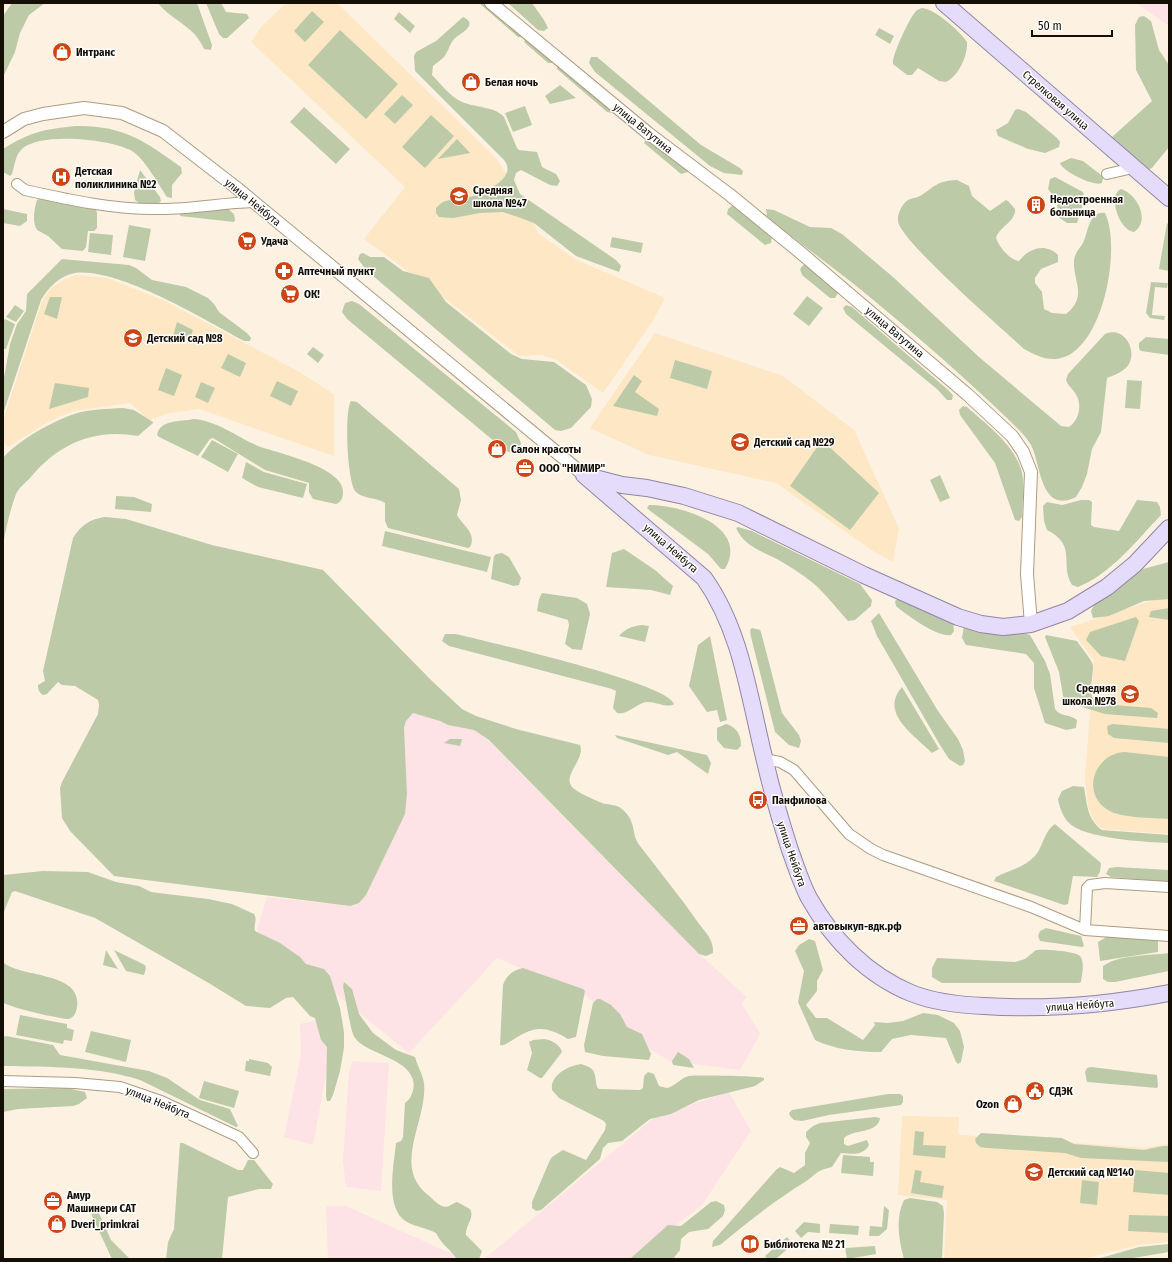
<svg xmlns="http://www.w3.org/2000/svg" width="1172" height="1262" viewBox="0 0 1172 1262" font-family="'Fira Sans Condensed',sans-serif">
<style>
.industrial{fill:#fde2e6}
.built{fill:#fde7c4}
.green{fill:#bdcaa7}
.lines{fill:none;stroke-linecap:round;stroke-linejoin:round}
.minor-casing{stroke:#ac9c82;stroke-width:12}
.tertiary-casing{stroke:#ac9c82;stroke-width:14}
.primary-casing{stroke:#9085a4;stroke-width:18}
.minor{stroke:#fff;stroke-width:10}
.tertiary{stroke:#fff;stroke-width:12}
.primary{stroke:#e5dcfc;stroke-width:16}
.labels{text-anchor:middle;stroke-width:3;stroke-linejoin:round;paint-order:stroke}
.poi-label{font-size:11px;font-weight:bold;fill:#140e05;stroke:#fff;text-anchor:start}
.street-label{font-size:11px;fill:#140e05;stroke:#fff}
</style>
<rect width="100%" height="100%" fill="#fdf2e2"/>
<path class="industrial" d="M1136,3H1169V26Z
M413,713L440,721L448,725L474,730L489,741L699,954L747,997L742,1003L760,1034L740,1070L670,1061L648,1048L585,995L497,958L409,1053L257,930L267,897L350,906L405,814L407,794L404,727L406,721Z
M318,1020L327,1046L329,1059L313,1145L284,1137L301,1055L300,1024Z
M353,1061L389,1063L381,1191L346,1187L343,1161L349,1071Z
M729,1092L751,1131L702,1205L633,1259H484L655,1117Z
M326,1206H346L441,1249L471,1259H328Z"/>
<path class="built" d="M286,3H337L496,158L527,206L538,233L575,259L665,298L652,322L603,393L555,359L541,355L519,356L447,300L364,239L405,187L251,42L261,27Z
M76,275L107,278L163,300L296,370L334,394V456L199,409L170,413L149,420L130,403L73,411L48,422L8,447L3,442V420L42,301L51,288L67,278Z
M655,333L783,376L854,430L899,528L893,562L873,551L776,483L649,455L590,428Z
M1169,595V834L1103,829L1095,823L1088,806L1085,777L1094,661L1070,627Z
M902,1116L959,1117L958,1134L963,1135L1144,1148L1169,1144V1242L1138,1245L1082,1259H944L947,1200L898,1195Z"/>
<path class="green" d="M12,3H45L29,15L20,33L15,52L3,77V16Z
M158,3H197L212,45L211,50L204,49C194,25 173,22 158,3Z
M206,3H221L226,12L247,14L249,18L227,38H223L219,34Z
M479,3H489L524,35L522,37H518Z
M508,3H532L544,20L548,28L544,31L538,30Z
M922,8C935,9 960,31 967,42C968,55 959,76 946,82L939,81L918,68L912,75H907L893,64C891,57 910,17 916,11C918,9 920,9 922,8Z
M312,11L324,22L305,42L294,31Z
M399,12L415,26L410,33L394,19Z
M1144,16L1151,21L1159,50L1169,65V147L1152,168L1147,170L1112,139V137L1152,101L1136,70L1135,25L1139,17Z
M463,17C480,25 459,34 454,39C449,45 448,53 443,58C440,61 436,63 433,66L432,75C440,83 450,96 460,101C474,108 495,106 504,117L517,148L519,150L537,152L542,167L556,174L560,181L557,186L550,185L521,170L516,173L514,180L520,194L616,260L621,266L619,272L576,256L534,223L518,217L503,212L480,213L453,218L439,217L436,213V208C438,206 440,204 443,202C455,197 471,199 482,193C494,187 516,175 504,160L415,71L414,56L416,52L436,41Z
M879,28L894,36L890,44L875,35Z
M340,30L398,84L366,119L308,65Z
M526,39L555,60L552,63H548L524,42Z
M591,57H597L701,145L740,168L743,171L742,175L724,173L710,166L595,72L589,63Z
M557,65L614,112L612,113L607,112L557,69Z
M560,85L576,98L550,104L545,96Z
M402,95L413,105L395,124L384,114Z
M525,106L532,125L513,132L505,113Z
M304,107L350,149L336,164L290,122Z
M1018,109L1026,112L1057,138L1060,142L1059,147L1045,153L1028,149L998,136L996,130L1008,123L1015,110Z
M431,115L454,136L425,168L402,147Z
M76,126C122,125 145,141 181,167L182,173L172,185V198L167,197C158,184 145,159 132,151C110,139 41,132 22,149C15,155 15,165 12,174L10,176L3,172V149C30,132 45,129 76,126Z
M457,139L470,153L438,159Z
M646,139L689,170L688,172L681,174L644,143Z
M1071,158L1083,161L1101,175L1103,178L1102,183C1094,187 1062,171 1060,163Z
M140,170L160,197L161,201L159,203H139L135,200L134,192Z
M1055,177L1083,192L1085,199L1077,223H1067L1058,217L1057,201L1048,189L1050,179Z
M957,180L969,186L972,196L990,211L1006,200L1008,201L1015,209C1016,222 999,227 996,238C999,247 1010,260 1019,261C1028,249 1045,242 1058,255V262L1041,269L1035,278V283L1042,292L1044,309L1052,313L1066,314C1088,297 1073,281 1074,262C1074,254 1079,249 1083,243C1088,233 1089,210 1105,213C1122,247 1103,355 1056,359C1045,360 1033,354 1024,349C1004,330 900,241 898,221C897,214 902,204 908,200C912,198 916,198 920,196C936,186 936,181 957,180Z
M1121,189C1137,194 1151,220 1134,232C1119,230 1107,195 1121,189Z
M41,198L94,207L97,212V228L94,231H88L86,247L83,251L62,249L48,236L37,230C32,222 34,209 37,200Z
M733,205L772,236L771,243L765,245L727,214L728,209Z
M227,208L234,214L235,220L234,222L180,216V212Z
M3,209L27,214V221L20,226L3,223Z
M766,209L774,210L810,227L831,228L842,234L893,277L979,357L1061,426L1069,427C1079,420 1083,404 1075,393C1072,388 1068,386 1066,380L1068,374L1105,334C1122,326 1136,346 1130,362C1126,371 1115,375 1107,378L1101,432L1092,449L1087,474L1082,487L1076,497C1040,515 1041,464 1031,445C1026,436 1017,428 1009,420C960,373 908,328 855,285C826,262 795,240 767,216Z
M1167,223L1169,225V271L1159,269Z
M129,225L151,229L145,261L123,257Z
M90,233L113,235L111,255L88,252Z
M612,237L643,243L641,253L610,247Z
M363,253L370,257H384L403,271L429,278L446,302L511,354L522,359L554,362L586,385L592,399L591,407L571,428L561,431L555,430L366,270L358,259L360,254Z
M62,259L129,265L136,268L152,280L186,287L208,298L214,304L219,312L247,333L251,338L250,341H244C205,320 118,267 75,273C59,276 49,287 41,300L3,414V383L10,344L17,324L26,311L27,294Z
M803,265H807L837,290L838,293L835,298H830L802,275L800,269Z
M1151,282L1168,283L1167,288L1155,287L1152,315L1165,316L1164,320L1150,318L1146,313Z
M807,296L823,308L809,326L793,314Z
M50,297H62L57,319L44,314Z
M352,301L359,304L516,432L521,443L520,450L513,453L506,451L347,319L342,312L345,303Z
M15,305L24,311L16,322L6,317Z
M846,305L852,307L947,389L953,395L952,400H947L938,390L846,314L843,308Z
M5,319L15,324L6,349H3V321Z
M177,322L193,330L190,339L182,336L178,343L172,340Z
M1146,337L1169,339V355L1141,351L1139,349V343Z
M313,347L324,355L318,363L307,354Z
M228,354L246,363L240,377L221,368Z
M675,360L712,371L707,389L670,378Z
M166,368L182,375L174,396L158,390Z
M634,375L642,381L635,392L659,409L657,416L613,406Z
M1127,380L1142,381L1140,409L1125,408Z
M277,381L298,391L291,406L270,396Z
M201,382L215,388L208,403L195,397Z
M55,383L89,388L88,397L49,409Z
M351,401L357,402L459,489L461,500L457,515C463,526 477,533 470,547L468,548L388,528L385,521V503C376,497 363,499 356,492C347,484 344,411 351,401Z
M963,406L967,407C987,425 1016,446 1022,473C1025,487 1022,503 1022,517L1019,521L1015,520L995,463L960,415L959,410Z
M123,408L134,410L153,422V423L138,436C94,428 58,444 30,478C25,483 19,488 16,494C10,510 6,528 3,545V458C17,441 53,421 74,414C90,409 107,409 123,408Z
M193,419C216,420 237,437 258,446C277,453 344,467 343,492C343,498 341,502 336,504L313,499L309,492V483L265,470L213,438L210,439L198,456L159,437L157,435C160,419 181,422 193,419Z
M212,440L238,454L228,472L201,457Z
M822,440L879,493L850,530L790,486Z
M246,462L264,472L307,484L303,498L258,487L242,478Z
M940,475L950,498L940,502L930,480Z
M116,496L134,497L152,504L151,512L115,509Z
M1081,500H1089L1092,502L1091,525L1094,527L1119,531L1137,500L1157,502L1160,507L1161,515C1137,540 1111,574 1078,587L1072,585C1059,563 1078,546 1047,530L1044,521L1043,506L1047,502L1062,505Z
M649,505C682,505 750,526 725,569H721L708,554L649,510L647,508Z
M105,517L126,519L212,545L323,570L432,681L462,709L476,716L516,729L580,745C586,759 562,775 572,787C578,793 593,799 602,803C608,805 617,804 622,809C638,823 630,833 640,846C659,871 679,895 697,921C702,928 710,936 712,944C713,947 713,950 713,953L706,956L699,954L489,740L474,730L448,725L440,721L413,713L406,721L404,727L407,794L405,814L366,895L359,903L350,906L114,876L70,831L62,818L60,788L62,782L98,714L99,705L98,700L75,686L62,685L58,682L47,694L43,695C39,692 38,690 38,685L45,681L43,671L73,538C81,525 90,519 105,517Z
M738,527L752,531L860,584L872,600L871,606L855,620L848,621C837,609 826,594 813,583C802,574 789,566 777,559C761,551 744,546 736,528Z
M385,531L491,557L487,572L382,546Z
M624,549L655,570L673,586L670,595L651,590L606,587L612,553Z
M502,553L509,557L521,578L519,585L514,586L491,579L494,556L496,554Z
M1169,562V599L1144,601L1109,616L1093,618L1091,611L1095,603L1143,569Z
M542,593L577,598L587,604L590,614L582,650L572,649L565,644L569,625L568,620L537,611L539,599Z
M899,598L953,622L954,631L951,635C938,638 905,614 896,606L895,601Z
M1169,608V620L1149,617L1151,611Z
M879,613L938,711L958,739L963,750L965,761L963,765L960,766L949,759L940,745L877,636L871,621Z
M1136,617L1139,621L1125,661L1101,656L1086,640L1090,632Z
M642,625L649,626L645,642L619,636C625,629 632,626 642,625Z
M964,625L1021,632L1030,635L1045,661L1050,674L1055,709C1060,717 1071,714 1077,720L1076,728L1066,730L1045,723L1034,688V663L1026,654L966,645L962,638Z
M752,628L760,630L761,632L782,713L799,735L801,741L799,748L789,745L775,732L751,637L750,630Z
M445,634H456C485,641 668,683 674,704C668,709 655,701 646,702C636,704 626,716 617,713L613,708L616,691L612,689L449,646L442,641Z
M1046,635L1077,641C1080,646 1092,660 1093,665C1094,677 1084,701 1101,704L1151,708L1158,713L1157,718L1105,714L1066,702L1063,696L1059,672L1045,637Z
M710,636L727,720L720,722L717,710L707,712L689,686L698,645Z
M902,687L939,749L932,753C914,735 879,713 902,687Z
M726,724C737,727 741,735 741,746L737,750L724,748L717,740V728Z
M1113,724L1169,729V743L1114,738L1108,734L1107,726Z
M615,735L707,755L711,763L708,774L677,752L668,755L617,738Z
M450,739H462L460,746L444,743Z
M1125,752L1169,757V819C1152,818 1121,818 1108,810C1080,793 1095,753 1125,752Z
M1073,786L1084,787C1087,804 1087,819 1102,830L1169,835V843C1146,842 1083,839 1068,822C1063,817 1059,806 1058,799L1062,791Z
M1055,824L1101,863L1100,872L1097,877L1073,876L1068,904L1064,905L994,881L996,877C1008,871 1025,867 1035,856C1043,847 1044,831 1055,824Z
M1117,867L1169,870V882L1111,877L1106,874L1109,868Z
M43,871L88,872L116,882L139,886L151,892L208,899L232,904L254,914C258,920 253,925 255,931L280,943L300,957L306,964L324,969L330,976L340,1008L344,1032V1048L340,1071L333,1095L330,1101H327L326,1096L327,1047L321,1040L315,1018L310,1016L293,997L286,998L270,1008L246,1006L207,982L95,918L15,891L12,892L3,914V875Z
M1046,928L1081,936L1084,946L1082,947L1040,941L1038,936L1040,931Z
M1108,936L1158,939V952L1100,961L1098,942Z
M809,939L815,941L823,970L817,981V991L806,1005L816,1018H827L863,1040L875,1025L874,1022L888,1023L903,1021L923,1013L938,1015L954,1023L960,1031L964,1047L961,1062L958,1064L956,1062L946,1038L911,1035L892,1039L881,1052C858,1052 836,1050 815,1040L798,1002L804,971L795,951L799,945Z
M106,950L118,969L103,965Z
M114,950L145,965L146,968L144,975L126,971Z
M1036,950C1044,949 1075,951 1080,956C1085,961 1082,976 1081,982L1079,983H942L932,977V968L937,958L1015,962L1025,959Z
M1169,953V971L1115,982H1108L1103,979V966C1121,954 1148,956 1169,953Z
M3,962C19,978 83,971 77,1007C76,1013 75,1016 69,1019H66C44,1015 24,1011 3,1003Z
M523,968L583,989L585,991L576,1037L568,1039C544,1025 534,1026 511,1041C507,1043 505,1046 500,1045L503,985C506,976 513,970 523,968Z
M344,982L352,989L359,1014L373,1033L396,1050L415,1057C417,1065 423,1075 424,1083C428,1120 391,1166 428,1195C433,1199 442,1210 449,1206C452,1205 453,1203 457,1202L470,1209C475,1218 465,1226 466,1235L482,1251L479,1259H457C450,1249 441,1244 436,1233C427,1228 416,1227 407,1222C384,1209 394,1165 396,1143L401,1141L403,1137L405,1103C407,1101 410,1099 411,1096C427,1060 367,1056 355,1038C350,1031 346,998 343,987Z
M597,999H600L611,1005L620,1014L627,1027L642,1034L651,1054L649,1060L603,1056L585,1052L584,1045L593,1003Z
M20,1015L67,1024V1028L74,1030L72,1041L64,1040L63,1044L16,1035Z
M91,1031L131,1040L126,1062L85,1052Z
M6,1036L53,1045L60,1055L149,1071L167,1078L200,1100L230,1109L238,1126L236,1127L140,1080C96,1066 49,1067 3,1066V1037Z
M544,1039C551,1040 560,1044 562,1052L542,1078H540L527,1070L532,1053L529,1042L533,1040Z
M678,1052L689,1059L694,1068L673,1065L672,1061Z
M249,1059L268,1063L272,1067L270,1076L245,1071L246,1061H249Z
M581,1064C597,1069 594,1072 597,1087L599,1089L640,1090L643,1088L644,1076L648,1072L654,1074L659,1086L667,1088C676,1086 680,1078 689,1076C695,1075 759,1076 764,1078V1080L755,1086L699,1100L671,1114L650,1119L622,1141L608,1143L603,1148L600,1159L541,1210L536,1211L532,1208V1202L550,1160L552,1157L563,1150L586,1160L605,1130L606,1124L604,1121L559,1098L552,1090C550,1075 568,1066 581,1064Z
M1091,1067L1157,1075L1158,1086L1157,1088L1087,1082L1085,1072L1087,1068Z
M204,1081L239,1091L234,1108L199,1098Z
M67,1088L85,1092L87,1098L79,1104L73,1106L18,1109L3,1112V1089Z
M888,1094H900L903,1096V1102L901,1105L829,1115L802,1121L794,1120L790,1116L789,1113L792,1110Z
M875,1117L880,1118C878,1134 853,1129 844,1138V1144L848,1146L867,1140L869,1145C863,1156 852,1154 841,1153L832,1167C815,1171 818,1173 805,1182C774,1201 748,1222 720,1245L712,1247L713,1241L776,1170L780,1167L794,1173L805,1165V1153L810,1143L806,1137V1132L813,1126L820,1123Z
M915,1131L924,1132L923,1145L946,1146L945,1158L913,1155Z
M981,1133L1062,1138L1074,1144L1144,1150L1163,1146H1169V1162L1081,1158L1065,1153L987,1148L980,1147L976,1143L975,1139Z
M180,1143H183L238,1170H243L248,1160H254L273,1184L271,1189H259L228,1197L222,1259H166L168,1242L174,1229Z
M843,1155L870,1157V1162H874L873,1176L841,1173Z
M915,1170L922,1171L920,1182L944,1186L942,1198L911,1193Z
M1135,1170L1169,1173V1195L1133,1192Z
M1082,1180L1099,1182L1097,1205L1080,1203Z
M910,1198L937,1202L943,1206L944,1214L942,1259H904C899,1241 895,1218 904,1200Z
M716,1201L724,1205L725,1210L723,1216L708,1229L689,1232L681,1239L680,1250L673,1259H630L668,1225L681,1226L711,1202Z
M884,1206L889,1210L887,1229L879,1236H869L870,1226L882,1227Z
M94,1209L98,1211L111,1240L130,1259H112L92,1216L91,1212Z
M1129,1215L1169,1216V1233L1128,1231Z
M804,1222L820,1224V1233L808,1232L801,1238L795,1231Z
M830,1224L859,1226L858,1235L829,1233Z
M787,1237L793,1244L776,1259H767L765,1256Z
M1169,1244V1252L1127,1259H1097L1139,1247Z
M875,1246L876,1254L847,1259L845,1248Z"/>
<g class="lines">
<g class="minor-casing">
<path id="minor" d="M1107,174L1133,168
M17,184L25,190C70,200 115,210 161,209C192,209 222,203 253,202
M764,759L780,762L794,770L849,834L871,849L883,855L1031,907L1085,930L1169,936
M1085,930L1087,888L1090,885L1105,883L1169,887
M3,1081L75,1083L120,1087L161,1101L239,1137L253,1153"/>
</g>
<g class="tertiary-casing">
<path id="tertiary" d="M491,3L648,133L730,195L801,253L968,395L1012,436L1023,452L1031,472L1027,574L1031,624
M3,132L24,119L43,114L84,108L122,113L163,131L238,189L584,475"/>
</g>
<g class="primary-casing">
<path id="primary" d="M944,3L1169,198
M584,475L704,578C741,630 749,696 764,757C771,788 780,819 790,850C796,866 801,883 809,898C832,939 867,975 911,993C933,1002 959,1005 984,1006C1046,1010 1107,1005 1169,993
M591,477L622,485L647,488L684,496L738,513L864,575L958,617L981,624L1003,627L1031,624L1068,611L1107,587L1135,564L1169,528"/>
</g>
<use href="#minor" class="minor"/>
<use href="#tertiary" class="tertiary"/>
<use href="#primary" class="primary"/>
</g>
<defs>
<g id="shop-disc" transform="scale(1)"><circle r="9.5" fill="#cd4516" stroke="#fff"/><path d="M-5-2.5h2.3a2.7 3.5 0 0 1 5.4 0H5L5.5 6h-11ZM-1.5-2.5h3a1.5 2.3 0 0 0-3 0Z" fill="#fff"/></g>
<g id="hospital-disc" transform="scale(1)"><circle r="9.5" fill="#cd4516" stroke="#fff"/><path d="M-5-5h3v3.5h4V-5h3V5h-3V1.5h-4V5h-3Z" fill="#fff"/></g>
<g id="school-disc" transform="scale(1)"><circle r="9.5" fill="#cd4516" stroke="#fff"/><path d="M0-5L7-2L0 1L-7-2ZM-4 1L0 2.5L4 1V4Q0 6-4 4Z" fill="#fff"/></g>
<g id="building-disc" transform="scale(1)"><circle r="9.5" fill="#cd4516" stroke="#fff"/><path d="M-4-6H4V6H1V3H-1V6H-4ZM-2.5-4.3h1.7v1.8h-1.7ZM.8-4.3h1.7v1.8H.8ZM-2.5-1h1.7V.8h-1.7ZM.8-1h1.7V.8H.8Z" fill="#fff"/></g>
<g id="supermarket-disc" transform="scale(1)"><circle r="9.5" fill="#cd4516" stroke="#fff"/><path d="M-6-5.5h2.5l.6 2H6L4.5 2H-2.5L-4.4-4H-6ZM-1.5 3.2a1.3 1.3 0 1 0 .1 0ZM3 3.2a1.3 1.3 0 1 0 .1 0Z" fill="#fff"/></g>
<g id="pharmacy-disc" transform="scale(1)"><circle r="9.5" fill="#cd4516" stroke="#fff"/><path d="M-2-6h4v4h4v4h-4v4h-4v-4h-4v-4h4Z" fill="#fff"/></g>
<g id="office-disc" transform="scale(1)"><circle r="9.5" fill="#cd4516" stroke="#fff"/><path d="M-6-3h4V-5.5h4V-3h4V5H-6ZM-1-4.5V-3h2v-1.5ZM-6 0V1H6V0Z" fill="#fff"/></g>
<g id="bus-disc" transform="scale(1)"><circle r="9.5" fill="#cd4516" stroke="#fff"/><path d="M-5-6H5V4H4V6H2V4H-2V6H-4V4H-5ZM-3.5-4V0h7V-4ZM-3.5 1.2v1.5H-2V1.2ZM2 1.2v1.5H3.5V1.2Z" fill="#fff"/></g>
<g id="civic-disc" transform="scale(1)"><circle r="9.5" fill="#cd4516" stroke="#fff"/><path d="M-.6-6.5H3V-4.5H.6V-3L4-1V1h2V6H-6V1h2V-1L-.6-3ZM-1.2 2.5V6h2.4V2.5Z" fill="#fff"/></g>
<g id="library-disc" transform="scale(1)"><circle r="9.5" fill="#cd4516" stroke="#fff"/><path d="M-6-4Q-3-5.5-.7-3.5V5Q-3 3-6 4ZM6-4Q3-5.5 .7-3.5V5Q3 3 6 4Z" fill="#fff"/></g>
</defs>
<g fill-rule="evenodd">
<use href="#shop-disc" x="62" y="52"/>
<use href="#shop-disc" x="471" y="82"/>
<use href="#hospital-disc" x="61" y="177"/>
<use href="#school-disc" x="459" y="196"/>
<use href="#building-disc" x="1036" y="205"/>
<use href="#supermarket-disc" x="247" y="241"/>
<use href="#pharmacy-disc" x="284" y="271"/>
<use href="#supermarket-disc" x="290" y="294"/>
<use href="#school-disc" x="133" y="338"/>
<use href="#school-disc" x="740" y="442"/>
<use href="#shop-disc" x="497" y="449"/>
<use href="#office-disc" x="525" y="468"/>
<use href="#school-disc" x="1130" y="694"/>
<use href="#bus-disc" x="758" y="800"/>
<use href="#office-disc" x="799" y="926"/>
<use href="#civic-disc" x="1035" y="1091"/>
<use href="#shop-disc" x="1013" y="1104"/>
<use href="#school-disc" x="1034" y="1172"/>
<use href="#office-disc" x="53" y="1201"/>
<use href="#shop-disc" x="57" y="1224"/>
<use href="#library-disc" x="750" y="1244"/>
</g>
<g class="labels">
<g class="poi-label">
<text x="76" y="56">Интранс</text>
<text x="485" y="86">Белая ночь</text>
<text x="75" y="175">Детская<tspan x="75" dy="13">поликлиника №2</tspan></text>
<text x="473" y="194">Средняя<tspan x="473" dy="13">школа №47</tspan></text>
<text x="1050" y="203">Недостроенная<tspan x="1050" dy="13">больница</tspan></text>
<text x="261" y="245">Удача</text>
<text x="298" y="275">Аптечный пункт</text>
<text x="304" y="298">ОК!</text>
<text x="147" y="342">Детский сад №8</text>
<text x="754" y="446">Детский сад №29</text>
<text x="511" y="453">Салон красоты</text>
<text x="539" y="472">ООО "НИМИР"</text>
<text x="1116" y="692" text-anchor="end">Средняя<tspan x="1116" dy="13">школа №78</tspan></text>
<text x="772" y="804">Панфилова</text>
<text x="813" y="930">автовыкуп-вдк.рф</text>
<text x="1049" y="1095">СДЭК</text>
<text x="999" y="1108" text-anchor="end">Ozon</text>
<text x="1048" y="1176">Детский сад №140</text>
<text x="67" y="1199">Амур<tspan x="67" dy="13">Машинери CAT</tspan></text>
<text x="71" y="1228">Dveri_primkrai</text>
<text x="764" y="1248">Библиотека № 21</text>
</g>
<g class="street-label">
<text transform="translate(1056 100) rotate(41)" y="4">Стрелковая улица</text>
<text transform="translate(643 128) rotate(39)" y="4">улица Ватутина</text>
<text transform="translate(253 202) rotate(39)" y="4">улица Нейбута</text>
<text transform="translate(895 332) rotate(40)" y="4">улица Ватутина</text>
<text transform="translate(671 548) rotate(41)" y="4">улица Нейбута</text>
<text transform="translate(792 854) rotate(71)" y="4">улица Нейбута</text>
<text transform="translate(1080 1005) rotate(-4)" y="4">улица Нейбута</text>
<text transform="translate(158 1102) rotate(22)" y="4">улица Нейбута</text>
</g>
</g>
<rect width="1172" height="1262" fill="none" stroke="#140e05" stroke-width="8"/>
<path d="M1032 30v6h80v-6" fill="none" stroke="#140e05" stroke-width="2"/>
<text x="1038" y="30" font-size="12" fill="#140e05" stroke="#ffffff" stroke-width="3" paint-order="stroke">50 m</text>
</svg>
